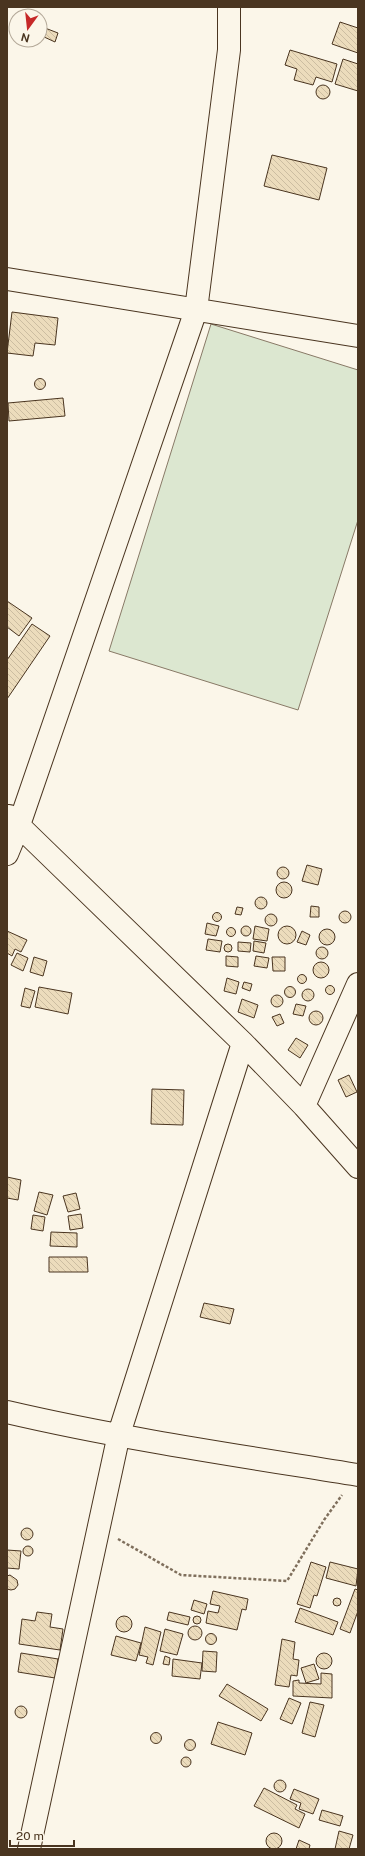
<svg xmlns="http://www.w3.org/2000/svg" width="365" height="1856" viewBox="0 0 365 1856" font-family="'Public Sans',sans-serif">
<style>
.grass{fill:#dce7d0;stroke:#887966}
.building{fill:url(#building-back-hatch);stroke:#4a3520}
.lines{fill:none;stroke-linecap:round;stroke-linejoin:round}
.minor-casing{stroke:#4a3520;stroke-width:24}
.path{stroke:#7f6f5c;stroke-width:2.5;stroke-dasharray:3 2;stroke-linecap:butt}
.minor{stroke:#fbf6e9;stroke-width:22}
</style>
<defs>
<pattern id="building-back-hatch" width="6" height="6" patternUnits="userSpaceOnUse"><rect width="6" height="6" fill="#ecdcbc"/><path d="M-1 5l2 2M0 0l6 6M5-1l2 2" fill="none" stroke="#ccbda1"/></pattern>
</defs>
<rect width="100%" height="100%" fill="#fbf6e9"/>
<path class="grass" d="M211,324L358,370V520L298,710L109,651Z"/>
<path class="building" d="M340,22L358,28V53L332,44Z
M45,28L58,33L55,42L42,36Z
M290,50L337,64L332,82L316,77L313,85L294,80L297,69L285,65Z
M343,59L358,64V91L335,84Z
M316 92a7 7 0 1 1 14 0a7 7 0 1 1-14 0Z
M272,155L327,168L319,200L264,186Z
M12,312L58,318L55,345L35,343L33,356L7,353Z
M34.5 384a5.5 5.5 0 1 1 11 0a5.5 5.5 0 1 1-11 0Z
M63,398L65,416L9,421L8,403Z
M7,601L32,618L19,636L7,627Z
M32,624L50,636L7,699V660Z
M307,865L322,869L318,885L302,881Z
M277 873a6 6 0 1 1 12 0a6 6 0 1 1-12 0Z
M276 890a8 8 0 1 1 16 0a8 8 0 1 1-16 0Z
M255 903a6 6 0 1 1 12 0a6 6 0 1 1-12 0Z
M311,906L319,907V917H310Z
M237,907L243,908L241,915L235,914Z
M339 917a6 6 0 1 1 12 0a6 6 0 1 1-12 0Z
M212.5 917a4.5 4.5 0 1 1 9 0a4.5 4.5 0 1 1-9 0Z
M265 920a6 6 0 1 1 12 0a6 6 0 1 1-12 0Z
M207,923L219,926L216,936L205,934Z
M255,926L269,929L267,941L253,939Z
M278 935a9 9 0 1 1 18 0a9 9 0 1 1-18 0Z
M241 931a5 5 0 1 1 10 0a5 5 0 1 1-10 0Z
M226.5 932a4.5 4.5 0 1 1 9 0a4.5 4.5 0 1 1-9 0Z
M319 937a8 8 0 1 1 16 0a8 8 0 1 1-16 0Z
M7,931L27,940L21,952L15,949L12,956L7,953Z
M302,931L310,935L306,945L297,942Z
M208,939L222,941L220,952L206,950Z
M254,941L266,943L264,953L253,951Z
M238,942L251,943L250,952L238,951Z
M224 948a4 4 0 1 1 8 0a4 4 0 1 1-8 0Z
M316 953a6 6 0 1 1 12 0a6 6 0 1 1-12 0Z
M17,953L28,958L23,971L11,965Z
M226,956L238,957V967L226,966Z
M256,956L269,958L267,968L254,966Z
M34,957L47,961L43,976L30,972Z
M272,957H285V971H273Z
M313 970a8 8 0 1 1 16 0a8 8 0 1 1-16 0Z
M297.5 979a4.5 4.5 0 1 1 9 0a4.5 4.5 0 1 1-9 0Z
M227,978L239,982L236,994L224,991Z
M244,982L252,984L250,991L242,988Z
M325.5 990a4.5 4.5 0 1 1 9 0a4.5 4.5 0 1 1-9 0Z
M284.5 992a5.5 5.5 0 1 1 11 0a5.5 5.5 0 1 1-11 0Z
M39,987L72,993L68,1014L35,1007Z
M25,988L35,991L30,1008L21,1006Z
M302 995a6 6 0 1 1 12 0a6 6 0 1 1-12 0Z
M271 1001a6 6 0 1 1 12 0a6 6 0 1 1-12 0Z
M242,999L258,1005L254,1018L238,1012Z
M296,1004L306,1006L303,1016L293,1014Z
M309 1018a7 7 0 1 1 14 0a7 7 0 1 1-14 0Z
M280,1014L284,1023L277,1026L272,1017Z
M296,1038L308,1045L300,1058L288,1050Z
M349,1075L357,1092L346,1097L338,1080Z
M152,1089L184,1090L183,1125L151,1124Z
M7,1177L21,1180L18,1200L7,1198Z
M39,1192L53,1195L47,1215L34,1211Z
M76,1193L80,1209L68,1212L63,1196Z
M81,1214L83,1228L70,1230L68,1216Z
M33,1215L45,1217L43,1231L31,1229Z
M51,1232L77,1233V1247L50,1246Z
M49,1257H87L88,1272H49Z
M204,1303L234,1309L230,1324L200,1317Z
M21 1534a6 6 0 1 1 12 0a6 6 0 1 1-12 0Z
M23 1551a5 5 0 1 1 10 0a5 5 0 1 1-10 0Z
M7,1550L21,1551L19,1569L7,1568Z
M311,1562L326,1567L317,1596L314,1595L310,1608L297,1604Z
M330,1562L358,1569L356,1586L326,1578Z
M10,1575L17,1580L18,1585L15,1589L11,1590L7,1589V1576Z
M355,1589L358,1590V1611L350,1633L340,1629Z
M213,1591L248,1599L246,1610L242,1609L237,1630L206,1623L208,1611L218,1613L220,1606L210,1604Z
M333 1602a4 4 0 1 1 8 0a4 4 0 1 1-8 0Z
M194,1600L207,1604L204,1614L191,1610Z
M300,1608L338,1622L333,1635L295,1622Z
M37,1612L52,1614L50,1627L63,1629L60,1650L19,1644L22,1619L35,1621Z
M169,1612L190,1617L188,1625L167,1620Z
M193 1620a4 4 0 1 1 8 0a4 4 0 1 1-8 0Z
M116 1624a8 8 0 1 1 16 0a8 8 0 1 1-16 0Z
M188 1633a7 7 0 1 1 14 0a7 7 0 1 1-14 0Z
M145,1627L161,1632L153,1665L146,1663L148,1657L139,1655Z
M165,1629L183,1634L177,1655L160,1651Z
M205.5 1639a5.5 5.5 0 1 1 11 0a5.5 5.5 0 1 1-11 0Z
M116,1636L141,1643L136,1661L111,1655Z
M282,1639L295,1642L293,1659L299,1660L297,1676L291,1675L289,1687L275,1685Z
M203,1651L217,1652L216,1672L202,1671Z
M21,1653L58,1659L55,1678L18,1672Z
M316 1661a8 8 0 1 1 16 0a8 8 0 1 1-16 0Z
M165,1656L170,1658L169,1665L163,1664Z
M173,1659L202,1663L200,1679L172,1676Z
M314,1664L319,1679L306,1683L301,1668Z
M321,1673L332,1674V1698L293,1696V1681L299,1680V1683L321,1684Z
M227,1684L268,1709L261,1721L219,1696Z
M289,1698L301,1703L292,1724L280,1719Z
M310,1702L324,1705L315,1737L302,1733Z
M15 1712a6 6 0 1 1 12 0a6 6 0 1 1-12 0Z
M218,1722L252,1733L245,1755L211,1744Z
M150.5 1738a5.5 5.5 0 1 1 11 0a5.5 5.5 0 1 1-11 0Z
M184.5 1745a5.5 5.5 0 1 1 11 0a5.5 5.5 0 1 1-11 0Z
M181 1762a5 5 0 1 1 10 0a5 5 0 1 1-10 0Z
M274 1786a6 6 0 1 1 12 0a6 6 0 1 1-12 0Z
M264,1788L297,1805L295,1809L305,1814L299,1828L254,1806Z
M294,1789L319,1799L313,1814L299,1809L301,1803L290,1799Z
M322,1810L343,1816L340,1826L319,1820Z
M339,1831L353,1835L349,1849H335Z
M266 1841a8 8 0 1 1 16 0a8 8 0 1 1-16 0Z
M299,1840L310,1845L309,1849H296Z"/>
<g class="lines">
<g class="minor-casing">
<path id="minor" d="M7,279L358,336
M9,816L243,1043L304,1106L358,1167
M7,854L19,825L196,310L229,50V7
M304,1106L358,984
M7,1412C123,1439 241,1456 358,1475
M29,1849L119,1434L243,1043"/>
</g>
<path class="path" d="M118,1539L181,1575L287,1581L324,1520L342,1495"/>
<use href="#minor" class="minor"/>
</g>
<rect width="365" height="1856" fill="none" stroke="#4a3520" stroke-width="16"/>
<g transform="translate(28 28) rotate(195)"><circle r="19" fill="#fbf6e9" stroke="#b4a999"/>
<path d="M0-3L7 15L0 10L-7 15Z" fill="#c62828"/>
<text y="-6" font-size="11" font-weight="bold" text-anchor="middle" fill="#4a3520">N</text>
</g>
<path d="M10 1840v6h64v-6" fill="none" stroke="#4a3520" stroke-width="2"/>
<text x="16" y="1840" font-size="12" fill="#4a3520" stroke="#fbf6e9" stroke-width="3" paint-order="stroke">20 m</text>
</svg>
